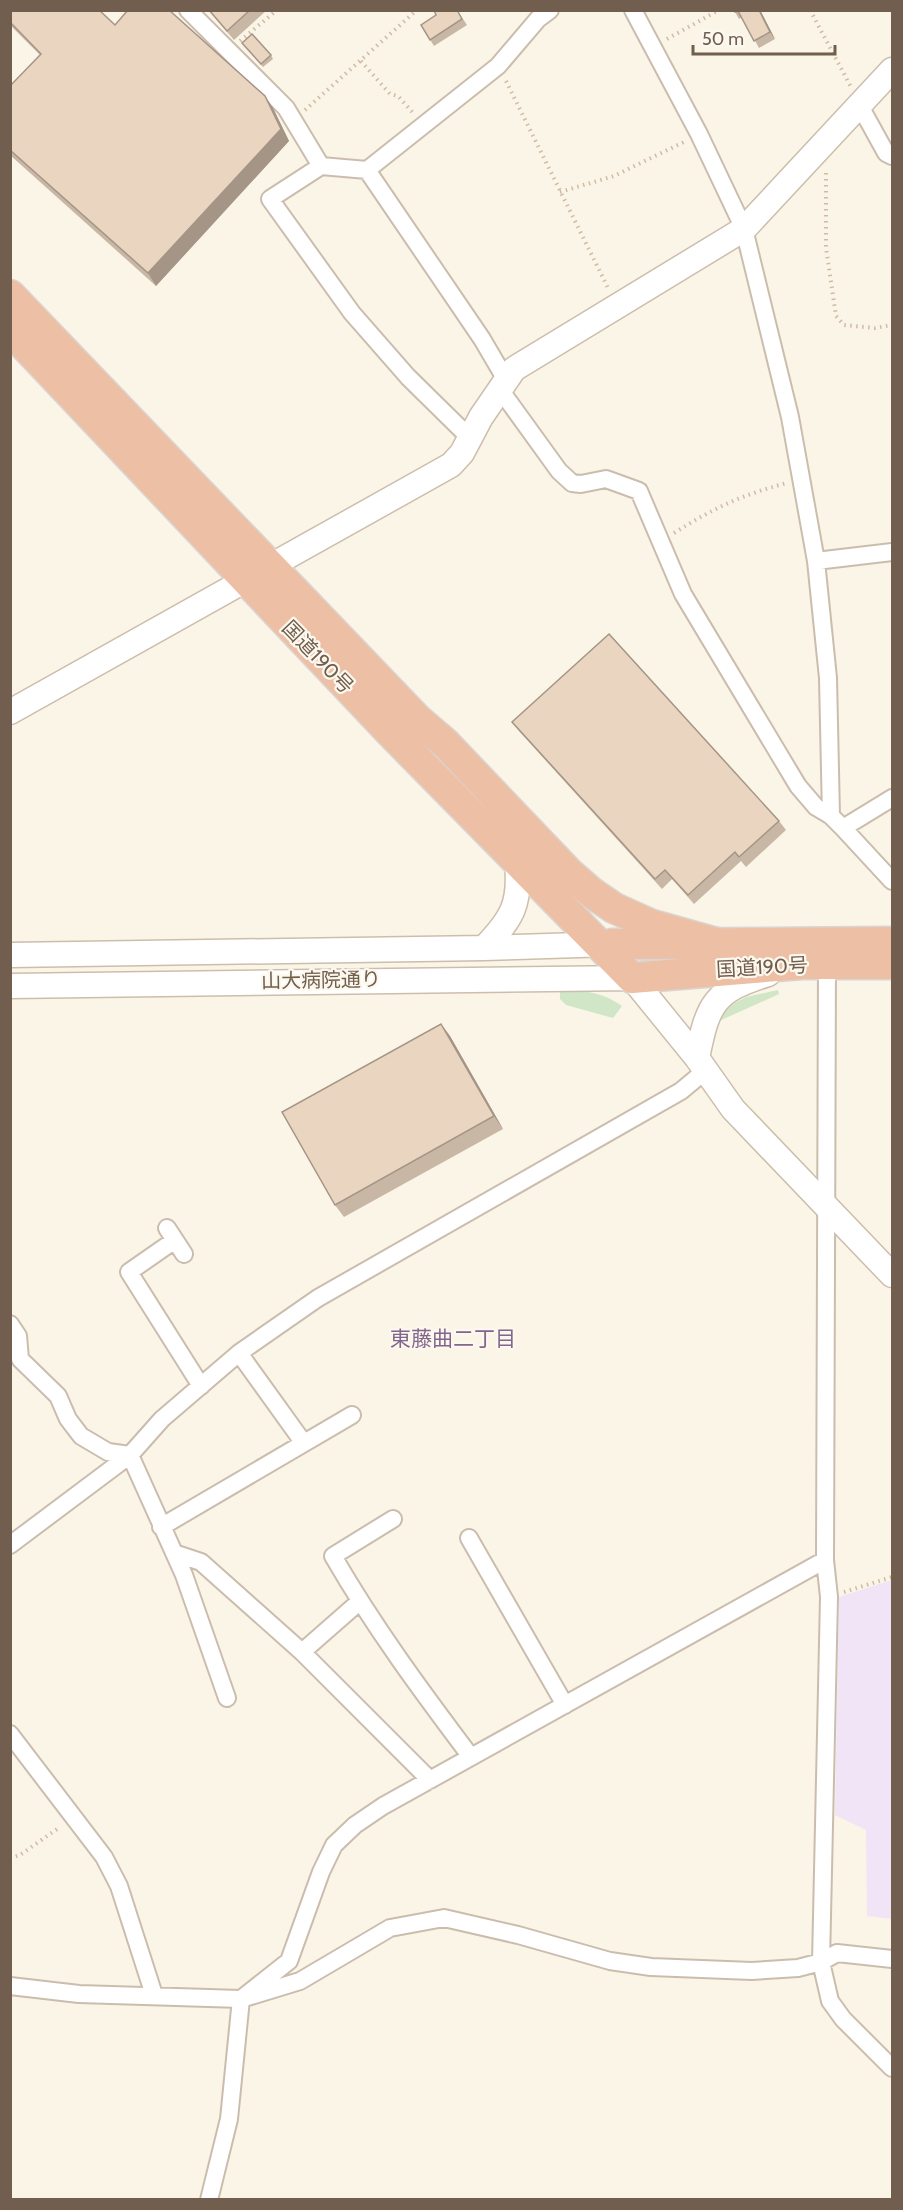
<svg xmlns="http://www.w3.org/2000/svg" width="903" height="2210" viewBox="0 0 903 2210" font-family="Cabin,'Noto Sans JP',sans-serif">
<style>
.education{fill:#f1e4f6}
.grass{fill:#d0e6c7}
.lines{fill:none;stroke-linecap:round;stroke-linejoin:round}
.street-casing{stroke:#cbbdae;stroke-width:20}
.secondary-casing{stroke:#cdbeac;stroke-width:27}
.highway-casing{stroke:#dad5d1;stroke-width:33}
.path{stroke:#d1bba5;stroke-width:4;stroke-dasharray:1.5 4.5;stroke-linecap:butt}
.street{stroke:#fff;stroke-width:16}
.secondary{stroke:#fff;stroke-width:24}
.highway{stroke:#edbfa5;stroke-width:30}
.wall{fill:#c9b7a5}
.shaded-wall{fill:#a49586}
.building{fill:#ead5c0;stroke:#a49586;stroke-width:1.5}
.labels{text-anchor:middle;stroke-width:4.5;stroke-linejoin:round;paint-order:stroke}
.street-label{font-size:20px;fill:#715e4e;stroke:#fdf8ed}
.neighbourhood-label{font-size:21px;fill:#84668d;stroke:#fdf8ed}
</style>
<rect width="100%" height="100%" fill="#faf5e7"/>
<path class="education" d="M892,1580V1919L867,1916L866,1830L835,1815L839,1597Z"/>
<path class="grass" d="M560,990C583,990 602,992 622,1006L613,1018L566,1005L560,999Z
M778,990L779,994L719,1021L722,1010L746,997Z"/>
<g class="lines">
<g class="street-casing">
<path id="street" d="M188,10L286,108L321,166
M633,10L699,134L744,229L790,417L816,561L828,678L831,816
M860,106L886,153L892,156
M367,170L482,339L506,380
M499,388L559,471L572,483L581,484L606,479L639,491L683,594L798,786L816,807L831,816L843,828L892,881
M470,438L408,377L352,313L270,199L321,166L367,170L498,66L538,19L550,10
M816,561L892,552
M843,828L892,798
M827,964L825,1560L829,1597L821,1962L830,2001L843,2019L892,2068
M167,1228L184,1254
M175,1240L129,1272L201,1386
M10,1324L18,1336L20,1359L58,1396L68,1419L81,1436L108,1452L130,1455L184,1575L227,1698
M239,1353L303,1442
M393,1519L333,1556C374,1627 422,1692 471,1757
M161,1527L352,1415
M469,1538L565,1705
M10,1545L130,1455L162,1419L239,1353L318,1298L681,1091L705,1071
M174,1553L201,1562L302,1652L430,1780
M302,1652L359,1602
M10,1734L104,1857L119,1886L154,1995
M10,1986L79,1994L241,1999L300,1981L390,1928L444,1918L518,1935L610,1961L651,1967L752,1971L798,1968L821,1962L837,1953L892,1959
M209,2200L229,2119L241,1999L289,1961L321,1872L334,1845L355,1825L383,1806L825,1560"/>
</g>
<g class="secondary-casing">
<path id="secondary" d="M10,712L451,465L462,453L481,417L514,369L744,229L892,70
M484,948C512,919 521,904 517,863
M10,955L484,948L611,944
M10,986L632,978L697,1058L733,1109L892,1275
M697,1058C708,1004 713,991 768,974"/>
</g>
<g class="highway-casing">
<path id="highway" d="M10,295L417,719L445,743L569,873L592,893L614,908L652,925L716,943
M10,330L390,732L632,978L802,964H892
M612,944L892,942"/>
</g>
<path class="path" d="M810,10L851,87
M667,39L719,10
M240,41L277,10
M361,61L390,94L398,96L413,113
M506,81L609,290
M305,110L417,10
M826,173V248L836,316L844,325L875,328L892,325
M560,192L614,176L684,142
M674,533C714,508 741,495 787,483
M844,1592L892,1577
M10,1858L20,1855L60,1827"/>
<use href="#street" class="street"/>
<use href="#secondary" class="secondary"/>
<use href="#highway" class="highway"/>
</g>
<path class="wall" d="M10,10L115,25L265,96L273,108L289,141L156,286L10,155V86L40,55L10,25Z
M208,10H267L234,40Z
M457,10L467,25L434,46L421,25Z
M734,10H760L775,39L759,48L742,17L739,19Z
M244,46L271,55L273,59L263,67Z
M512,722L779,821L786,830L746,867L741,861L694,904L672,879L662,889L519,731Z
M441,1024L450,1036L503,1129L344,1217L335,1205Z"/>
<path class="shaded-wall" d="M759,10H760L775,39L770,32Z
M265,96L273,108L289,141L156,286L148,273Z
M441,1024L450,1036L503,1129L494,1116Z"/>
<path class="building" d="M10,10H99L115,25L128,10H169L265,96L281,129L148,273L10,150V86L41,54L10,22Z
M209,10H250L227,31Z
M434,10H457L462,19L430,40L421,25L436,15Z
M734,10H759L770,32L754,41L738,11L735,12Z
M252,34L271,55L261,64L242,43Z
M609,634L779,821L739,857L735,852L688,895L665,870L655,879L512,722Z
M441,1024L494,1116L335,1205L282,1112Z"/>
<g class="labels">
<g class="street-label">
<text transform="translate(318 657) rotate(46)" y="7">国道190号</text>
<text transform="translate(762 967) rotate(-3)" y="7">国道190号</text>
<text transform="translate(321 980) rotate(-1)" y="7">山大病院通り</text>
</g>
<g class="neighbourhood-label">
<text x="453" y="1346">東藤曲二丁目</text>
</g>
</g>
<rect width="903" height="2210" fill="none" stroke="#715e4e" stroke-width="24"/>
<path d="M693 45v9h142v-9" fill="none" stroke="#715e4e" stroke-width="3"/>
<text x="702" y="45" font-size="18" fill="#715e4e" stroke="#fdf8ed" stroke-width="4.5" paint-order="stroke">50 m</text>
</svg>
